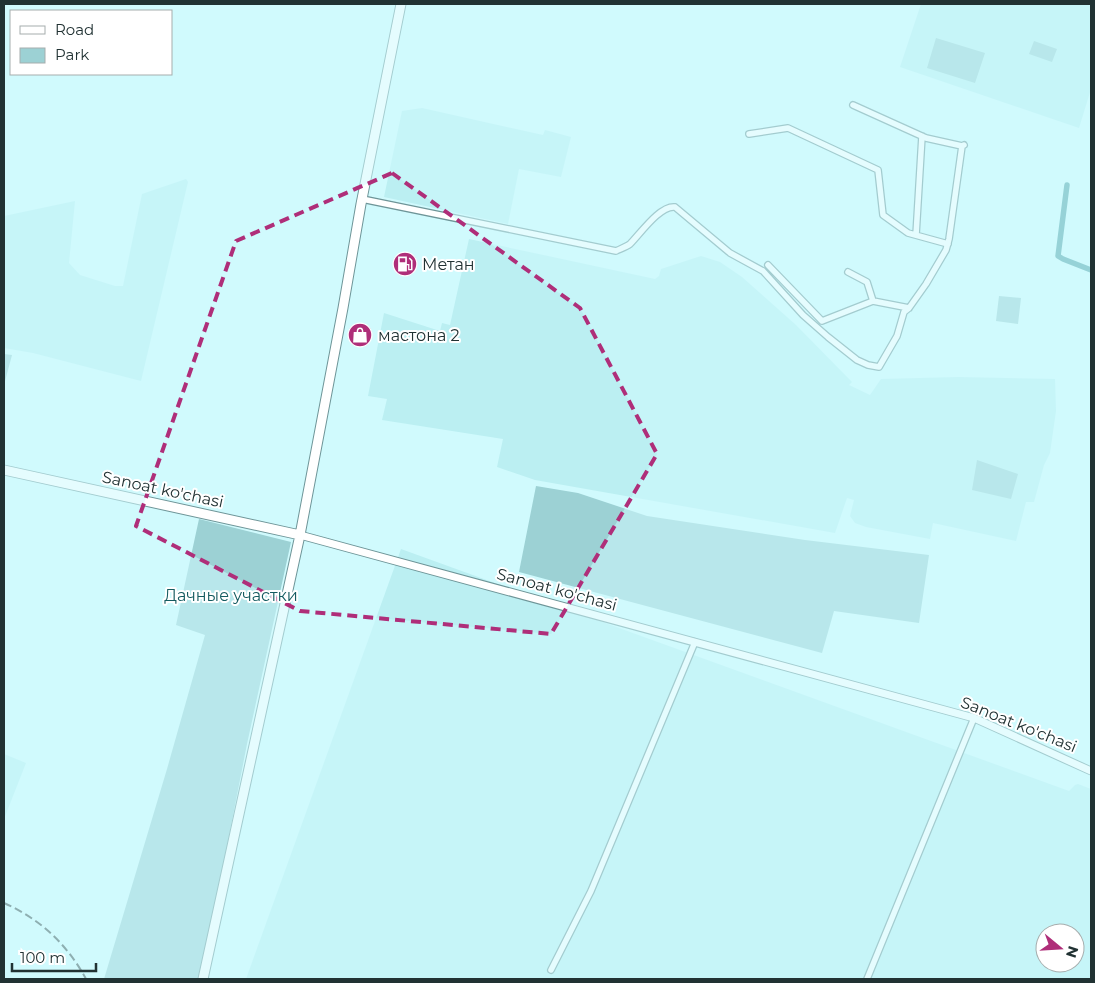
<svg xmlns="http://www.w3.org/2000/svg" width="1095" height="983" viewBox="0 0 1095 983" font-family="Montserrat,sans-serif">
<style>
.built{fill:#bbeff2;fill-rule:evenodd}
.green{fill:#9cd1d4}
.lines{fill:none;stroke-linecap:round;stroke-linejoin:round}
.canal{stroke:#50a3a9;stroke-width:5.5}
.minor-casing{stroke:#6e9598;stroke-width:8}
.tertiary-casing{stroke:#6e9598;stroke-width:9}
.secondary-casing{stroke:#6e9598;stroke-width:11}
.minor{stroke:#fff;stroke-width:5.5}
.tertiary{stroke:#fff;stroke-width:7}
.secondary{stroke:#fff;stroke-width:9}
.rail{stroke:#3e5455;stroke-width:2;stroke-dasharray:8 4;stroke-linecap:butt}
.marked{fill:none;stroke:#af2e79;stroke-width:4;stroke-dasharray:10 6;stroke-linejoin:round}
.labels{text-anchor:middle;stroke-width:4;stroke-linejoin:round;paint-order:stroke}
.poi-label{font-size:16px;fill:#213233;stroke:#fff;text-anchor:start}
.street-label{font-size:16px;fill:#213233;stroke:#fff}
.park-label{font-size:16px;fill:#145b60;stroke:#fff}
</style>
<rect width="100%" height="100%" fill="#d0fafd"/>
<path class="built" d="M921,4H1091V89L1079,128L900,67Z
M422,108L543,135L545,130L571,137L561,177L519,169L508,224L384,197L402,111Z
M186,179L188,182L141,381L33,353L4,348V216L75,201L69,263L80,275L115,286H123L142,194Z
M469,239L655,279L659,276L661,269L701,256L720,262L742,277L796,325L852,382L849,385L870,395L881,379L958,377L1055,379L1056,411L1050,453L1044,465L1034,502H1026L1016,541L933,523L930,539L866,527L855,523L850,516L854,500L847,498L835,533L535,480L497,467L503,439L382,420L387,399L368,396L384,313L440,331L442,323L450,325Z
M401,549L1069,791L1075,785L1078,784L1091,789V979H246ZM1045,933H1075V963H1045Z
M4,754L26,763L4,819Z"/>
<path class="green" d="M936,38L985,53L975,83L927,68Z
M1034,41L1057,49L1052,62L1029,54Z
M999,296L1021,298L1018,324L996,321Z
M4,354L12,355L4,385Z
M977,460L1018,474L1011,499L972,490Z
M536,486L578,493L647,516L805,540L929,555L919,623L834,611L822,653L519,572Z
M199,519L291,542L247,744L201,979H104L167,769L205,635L176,625Z"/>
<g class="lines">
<path class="canal" d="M1067,185L1058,256L1063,259L1091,270"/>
<g class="minor-casing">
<path id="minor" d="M853,105L926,138L962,146
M749,134L788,128L878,170L883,215L908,233L948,244
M362,199L616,251C620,249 626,247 630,244C640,234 660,205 675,207L730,253L763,271L803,315L828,337L857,360L868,365L879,367L897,336L904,312L909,308L926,284L946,250L949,239L962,146L964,145
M916,235L922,136
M768,265L822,321L873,301L909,308
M848,272L867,282L873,301
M551,970L591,891L695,642
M867,979L974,718"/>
</g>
<g class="tertiary-casing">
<path id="tertiary" d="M300,535L974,718L1091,771"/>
</g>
<g class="secondary-casing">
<path id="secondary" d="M4,470L300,535
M203,979L300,535L343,308L361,204L401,4"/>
</g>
<use href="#minor" class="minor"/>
<use href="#tertiary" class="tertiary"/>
<use href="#secondary" class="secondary"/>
<path class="rail" d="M4,903C40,919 67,944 86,979"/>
</g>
<path d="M0 0H1095V983H0ZM392,173L580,308L657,454L551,634L300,611L136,526L236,241Z" fill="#d0fafd" fill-opacity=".55" fill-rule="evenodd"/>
<path class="marked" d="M392,173L580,308L657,454L551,634L300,611L136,526L236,241Z"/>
<defs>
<g id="fuel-disc" transform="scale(1.25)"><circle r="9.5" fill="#af2e79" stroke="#fff"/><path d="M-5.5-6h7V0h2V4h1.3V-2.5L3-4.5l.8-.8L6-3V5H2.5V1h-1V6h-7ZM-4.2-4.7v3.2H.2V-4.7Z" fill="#fff"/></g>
<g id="shop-disc" transform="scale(1.25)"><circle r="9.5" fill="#af2e79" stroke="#fff"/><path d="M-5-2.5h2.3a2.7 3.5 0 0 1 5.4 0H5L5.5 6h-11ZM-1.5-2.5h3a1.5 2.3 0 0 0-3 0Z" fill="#fff"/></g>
</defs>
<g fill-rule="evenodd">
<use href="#fuel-disc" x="405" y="264"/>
<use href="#shop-disc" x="360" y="335"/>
</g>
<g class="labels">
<g class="poi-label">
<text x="422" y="270">Метан</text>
<text x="378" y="341">мастона 2</text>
</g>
<g class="street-label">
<text transform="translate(163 489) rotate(12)" y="6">Sanoat ko'chasi</text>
<text transform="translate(557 589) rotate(15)" y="6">Sanoat ko'chasi</text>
<text transform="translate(1019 724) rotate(22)" y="6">Sanoat ko'chasi</text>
</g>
<g class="park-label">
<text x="231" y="601">Дачные участки</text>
</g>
</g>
<rect width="1095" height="983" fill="none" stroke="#213233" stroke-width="10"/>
<rect x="10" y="10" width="162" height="65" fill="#ffffff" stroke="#a6adad"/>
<rect x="20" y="26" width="25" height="8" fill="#ffffff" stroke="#a6adad"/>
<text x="55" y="35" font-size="15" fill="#213233">Road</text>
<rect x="20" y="48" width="25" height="15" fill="#9cd1d4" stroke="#a6adad"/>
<text x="55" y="60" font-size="15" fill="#213233">Park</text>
<g transform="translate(1060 948) rotate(108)"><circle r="24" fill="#ffffff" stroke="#a6adad"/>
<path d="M0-4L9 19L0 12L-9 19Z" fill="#af2e79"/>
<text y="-8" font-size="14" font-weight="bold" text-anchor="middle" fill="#213233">N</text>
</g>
<path d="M12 963v8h84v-8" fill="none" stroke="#213233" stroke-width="2.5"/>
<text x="20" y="963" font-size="15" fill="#213233" stroke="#ffffff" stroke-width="4" paint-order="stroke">100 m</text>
</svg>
